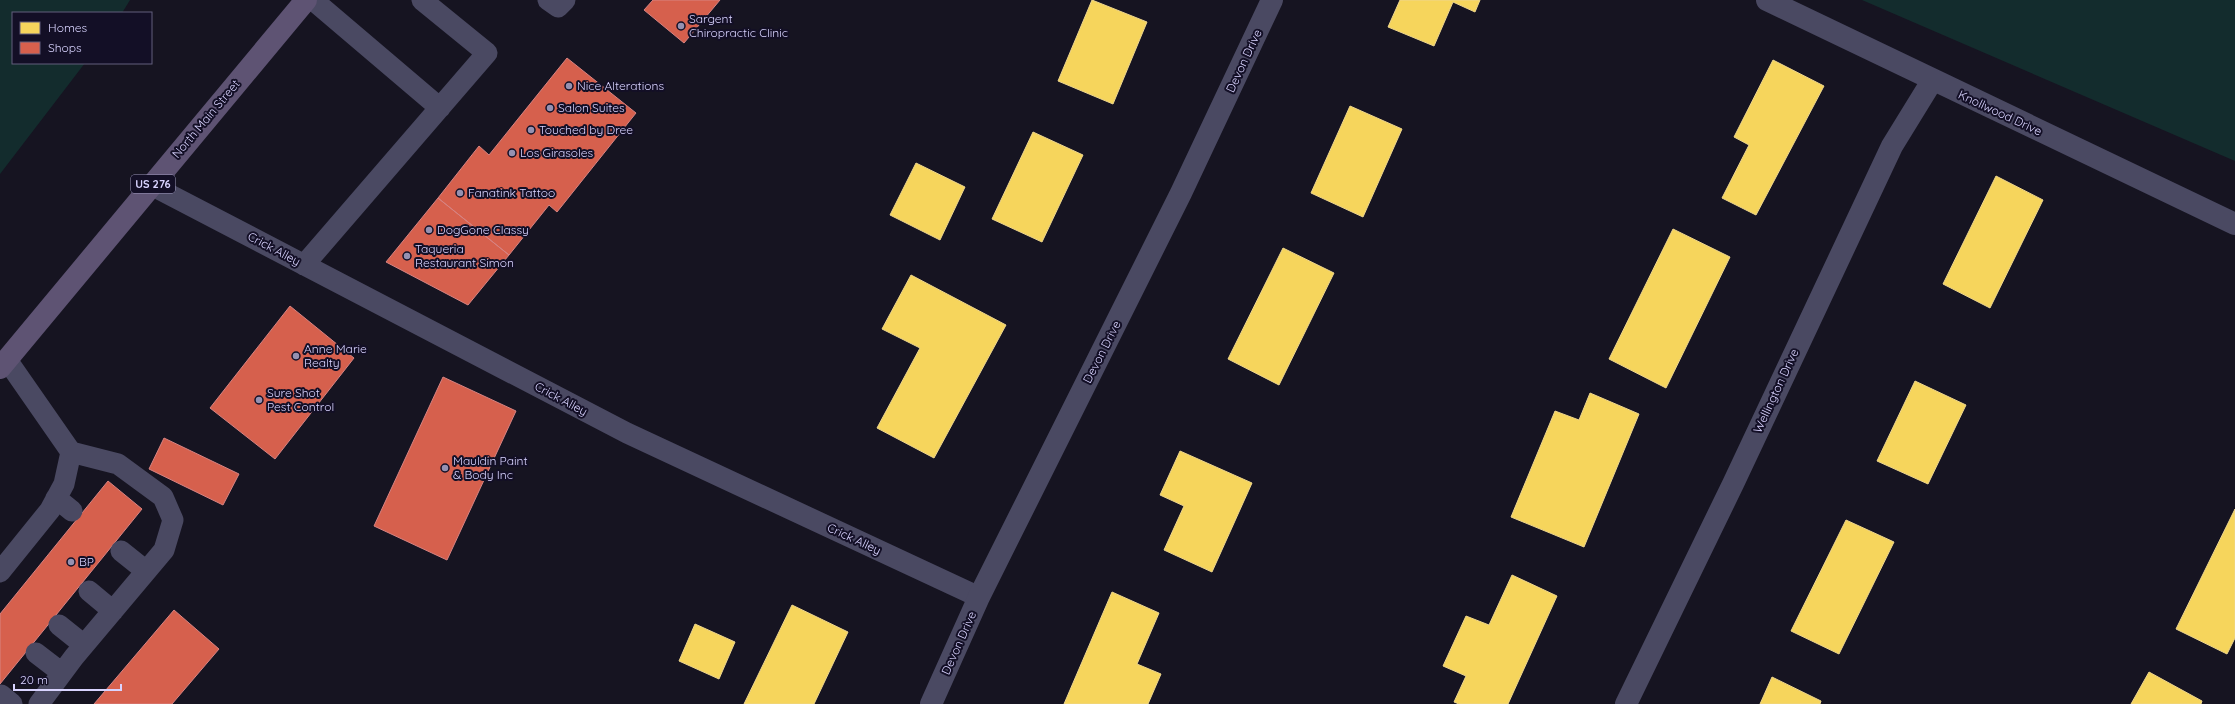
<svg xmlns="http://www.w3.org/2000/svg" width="2235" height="704" viewBox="0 0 2235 704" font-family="Quicksand,sans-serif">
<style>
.green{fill:#132c2d}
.homes{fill:#f6d55c;stroke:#edd58d}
.shops{fill:#d6604d;stroke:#d78382}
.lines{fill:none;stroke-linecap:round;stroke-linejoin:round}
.lane{stroke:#4a4962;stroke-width:21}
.street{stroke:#4a4962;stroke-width:22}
.primary{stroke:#5e5373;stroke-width:22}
.poi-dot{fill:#9591b1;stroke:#130f26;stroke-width:1.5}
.labels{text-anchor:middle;stroke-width:4;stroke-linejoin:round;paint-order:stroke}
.shield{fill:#130f26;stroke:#9e99be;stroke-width:1}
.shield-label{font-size:11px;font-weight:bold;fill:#d9d4ff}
.poi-label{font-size:12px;fill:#d9d4ff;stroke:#130f26;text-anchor:start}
.street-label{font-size:12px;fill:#d9d4ff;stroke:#130f26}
</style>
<rect width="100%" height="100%" fill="#161421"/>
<path class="green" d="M0,0H130L122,13H13V63H85L0,174Z
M1862,0H2235V161Z"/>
<path class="homes" d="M1092,0L1147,22L1113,104L1058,81Z
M1400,0H1480L1475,12L1453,2L1434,46L1388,27Z
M1773,60L1824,86L1756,215L1722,198L1749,145L1734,137Z
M1350,106L1402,129L1363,217L1311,193Z
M1033,132L1083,155L1042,242L992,219Z
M916,163L965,187L940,240L890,215Z
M1996,176L2043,200L1990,308L1943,284Z
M1673,229L1730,257L1666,388L1609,359Z
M1283,248L1334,273L1279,385L1228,359Z
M911,275L1006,325L934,458L877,428L920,348L882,329Z
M1915,381L1966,405L1928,484L1877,461Z
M1590,393L1639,414L1584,547L1511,517L1555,411L1579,420Z
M1180,451L1252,483L1212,572L1164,550L1184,506L1160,495Z
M2235,509V638L2227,654L2176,629Z
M1846,520L1894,542L1839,654L1791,631Z
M1512,575L1557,596L1508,704H1459L1454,702L1466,676L1443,666L1466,616L1489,625Z
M1112,592L1159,613L1137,664L1161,674L1148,704H1064Z
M792,605L848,632L814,704H744Z
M695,624L735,642L719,679L679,661Z
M2149,672L2202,701L2201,704H2131Z
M1772,677L1821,701L1820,704H1760Z"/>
<path class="shops" d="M653,0H720L684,43L644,10Z
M567,58L636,113L557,212L549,205L509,255L438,198L479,146L489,155Z
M438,198L509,255L468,305L386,262Z
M290,306L354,358L275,459L210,408Z
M443,377L516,411L447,560L374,526Z
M164,438L239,474L223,505L149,469Z
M108,481L142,509L0,684V614Z
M174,610L219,649L172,704H94Z"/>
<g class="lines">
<path class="lane" d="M313,0L440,108
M548,0L558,7L565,0
M151,185L627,433L979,597
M304,265L487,53L422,0
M56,498L72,511
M121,551L146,571
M0,572L50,510L64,484L71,452L7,360
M89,591L113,611
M59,625L84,645
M36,653L62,673
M1,695L12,704
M39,704L74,657L164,550L173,520L163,497L118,464L71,452"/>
<path class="street" d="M1767,0L2235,224
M931,704L979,597L1181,193L1272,0
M1626,704L1733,484L1892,146L1932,81"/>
<path class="primary" d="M0,368L306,0"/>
</g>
<g class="poi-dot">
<circle cx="681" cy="26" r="4"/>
<circle cx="569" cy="86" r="4"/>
<circle cx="550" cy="108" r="4"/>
<circle cx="531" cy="130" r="4"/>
<circle cx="512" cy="153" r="4"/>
<circle cx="460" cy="193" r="4"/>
<circle cx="429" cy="230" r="4"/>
<circle cx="407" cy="256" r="4"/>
<circle cx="296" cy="356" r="4"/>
<circle cx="259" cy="400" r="4"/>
<circle cx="445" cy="468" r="4"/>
<circle cx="71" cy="562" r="4"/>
</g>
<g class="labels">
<rect class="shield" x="131" y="175" width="44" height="18" rx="3"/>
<g class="shield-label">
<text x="153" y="188">US 276</text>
</g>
<g class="poi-label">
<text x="689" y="23">Sargent<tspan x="689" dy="14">Chiropractic Clinic</tspan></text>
<text x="577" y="90">Nice Alterations</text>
<text x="558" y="112">Salon Suites</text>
<text x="539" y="134">Touched by Dree</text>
<text x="520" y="157">Los Girasoles</text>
<text x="468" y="197">Fanatink Tattoo</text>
<text x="437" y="234">DogGone Classy</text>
<text x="415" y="253">Taqueria<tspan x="415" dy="14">Restaurant Simon</tspan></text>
<text x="304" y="353">Anne Marie<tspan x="304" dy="14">Realty</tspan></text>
<text x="267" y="397">Sure Shot<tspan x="267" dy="14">Pest Control</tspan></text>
<text x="453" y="465">Mauldin Paint<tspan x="453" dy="14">&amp; Body Inc</tspan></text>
<text x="79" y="566">BP</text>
</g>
<g class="street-label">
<text transform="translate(1244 61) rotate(-65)" y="4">Devon Drive</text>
<text transform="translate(2000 113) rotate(25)" y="4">Knollwood Drive</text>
<text transform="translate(206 119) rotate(-50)" y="4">North Main Street</text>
<text transform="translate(274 249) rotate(28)" y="4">Crick Alley</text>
<text transform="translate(1102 352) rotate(-63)" y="4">Devon Drive</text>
<text transform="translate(1776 391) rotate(-65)" y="4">Wellington Drive</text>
<text transform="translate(561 399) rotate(28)" y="4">Crick Alley</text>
<text transform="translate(854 539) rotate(25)" y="4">Crick Alley</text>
<text transform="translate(959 643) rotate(-66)" y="4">Devon Drive</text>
</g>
</g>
<rect x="12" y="12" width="140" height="52" fill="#130f26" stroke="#625e7d"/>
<rect x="20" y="22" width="20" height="12" fill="#f6d55c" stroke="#625e7d"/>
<text x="48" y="32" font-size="12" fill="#d9d4ff">Homes</text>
<rect x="20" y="42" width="20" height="12" fill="#d6604d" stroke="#625e7d"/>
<text x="48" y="52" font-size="12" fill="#d9d4ff">Shops</text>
<path d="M14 684v6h107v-6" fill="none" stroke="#d9d4ff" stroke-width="2"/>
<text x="20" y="684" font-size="12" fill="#d9d4ff" stroke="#130f26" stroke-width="3" paint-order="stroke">20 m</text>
</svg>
